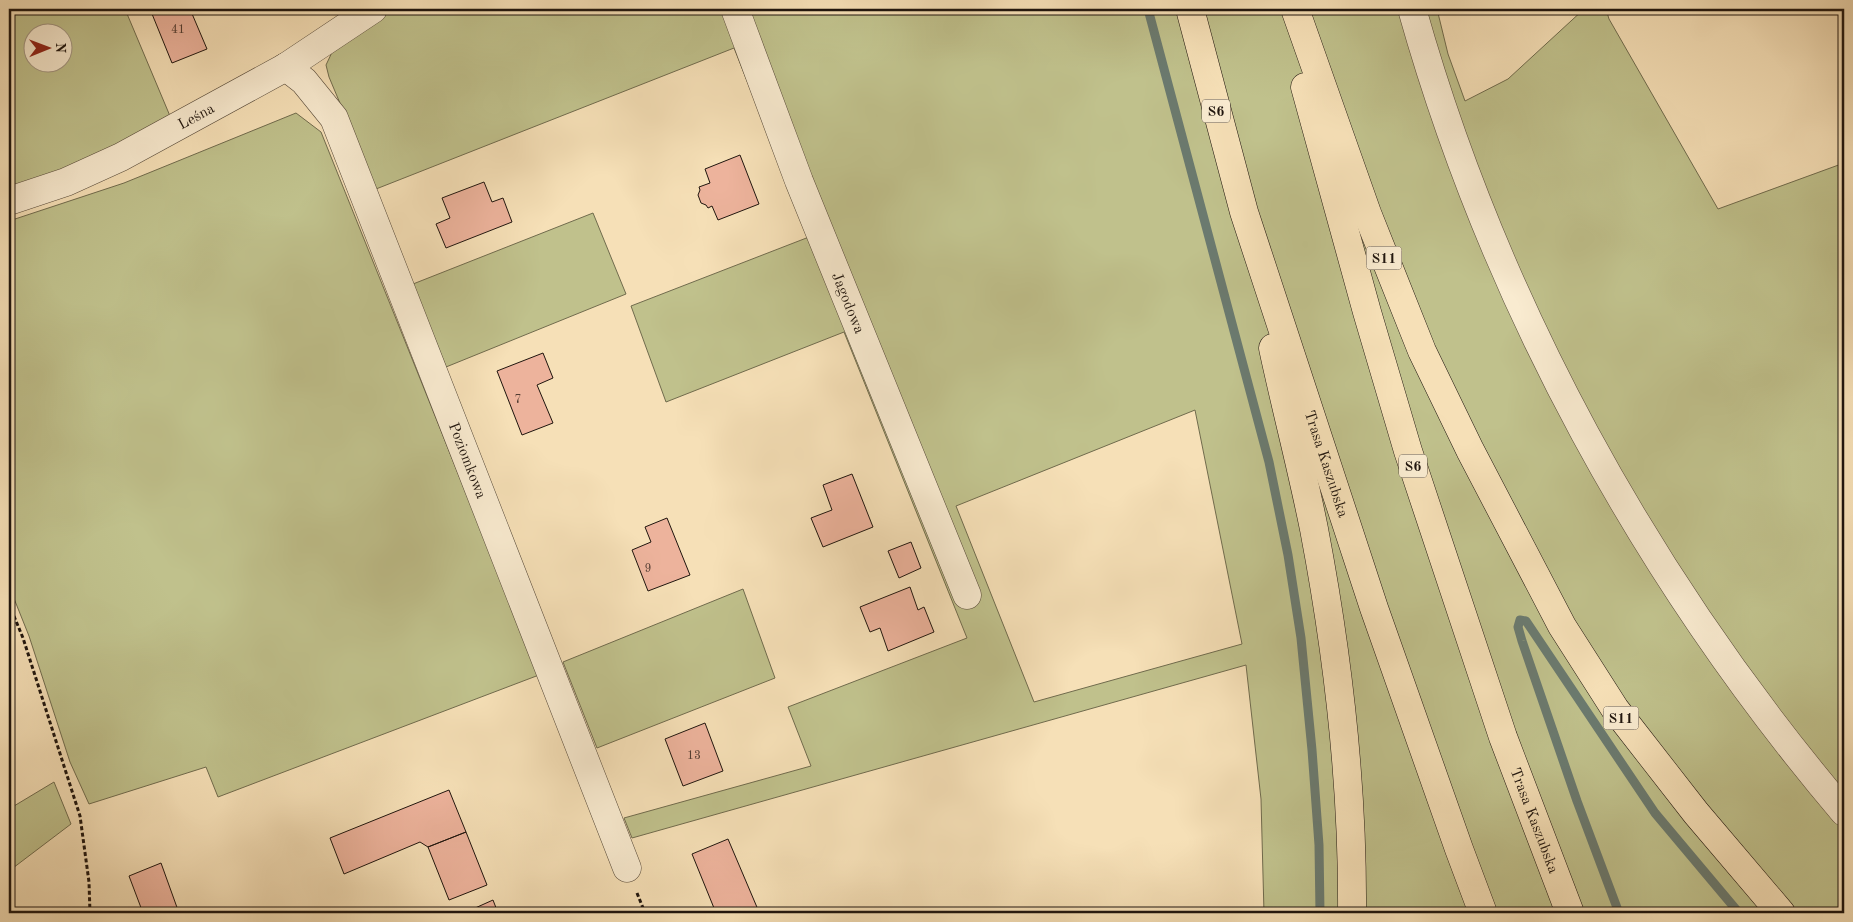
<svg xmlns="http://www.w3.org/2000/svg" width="1853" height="922" viewBox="0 0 1853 922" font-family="'Old Standard TT',serif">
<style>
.green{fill:#c0c18c;stroke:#706b4d;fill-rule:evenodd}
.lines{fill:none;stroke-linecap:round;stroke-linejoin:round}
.stream{stroke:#6b7a6f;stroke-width:9}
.building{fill:#edb39c;stroke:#1f150e}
.minor-casing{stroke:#554838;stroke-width:29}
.highway-casing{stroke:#1f150e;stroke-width:29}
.path{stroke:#1f150e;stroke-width:3;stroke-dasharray:4 2.5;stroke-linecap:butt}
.minor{stroke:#f9ebd0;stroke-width:28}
.highway{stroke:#f6e0b7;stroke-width:28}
.labels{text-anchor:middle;stroke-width:4;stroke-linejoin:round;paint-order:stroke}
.number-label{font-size:12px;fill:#523c32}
.shield{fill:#f9ebd0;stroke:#605548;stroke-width:1}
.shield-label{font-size:14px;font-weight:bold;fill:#1f150e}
.street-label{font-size:15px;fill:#1f150e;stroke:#f9ebd0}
</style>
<rect width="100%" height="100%" fill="#f6e0b7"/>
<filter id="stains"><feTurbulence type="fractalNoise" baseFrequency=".004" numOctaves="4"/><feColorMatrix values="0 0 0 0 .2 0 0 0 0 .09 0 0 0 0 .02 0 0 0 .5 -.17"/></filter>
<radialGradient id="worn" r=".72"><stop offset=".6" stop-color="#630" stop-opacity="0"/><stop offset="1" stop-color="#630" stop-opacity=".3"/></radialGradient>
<path class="green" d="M9,9H125L170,116L114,147L60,171L9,188ZM32,32H62V62H32Z
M392,9H1437L1448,54L1465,101L1508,79L1584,9H1606L1609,19L1718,209L1844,163V913H1264L1261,799L1246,665L632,838L624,818L811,766L788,707L967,638L844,332L666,402L631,306L809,237L734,48L376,189L329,77L326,65L335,46ZM1195,410L1242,644L1034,702L956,506Z
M296,113L321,132L539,675L218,797L206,767L89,804L70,762L29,636L9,586V221L124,183Z
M593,213L626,294L446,367L413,284Z
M743,589L775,678L597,748L563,662Z
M54,782L71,824L9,871V809Z"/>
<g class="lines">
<path class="stream" d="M1148,9L1269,462L1288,555L1301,638L1312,750L1319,845L1320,913
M1619,913L1577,801L1522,641L1518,627L1520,620L1526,621L1655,813L1739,913"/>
</g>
<path class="building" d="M150,9H190L207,49L172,63Z
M740,155L759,204L718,220L712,206L708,208L706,205L701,203L698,195L700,190L699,187L710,183L705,169Z
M484,182L492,202L503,198L512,222L446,248L436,224L450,218L442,198Z
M543,353L553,378L537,385L553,423L522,435L497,371Z
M852,474L873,527L823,547L811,518L832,510L823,485Z
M667,518L690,575L648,591L632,550L651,542L645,527Z
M911,542L921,568L899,578L888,551Z
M910,587L918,610L924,607L934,632L888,651L880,628L870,632L860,607Z
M705,723L723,771L683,786L665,739Z
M449,790L466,832L428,847L420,842L344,874L330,838Z
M466,832L487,885L449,900L428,847Z
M728,839L759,912L756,913H716L692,854Z
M161,863L179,913H143L129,876Z
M493,900L498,913H464Z"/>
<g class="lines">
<g class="minor-casing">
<g id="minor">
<path id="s1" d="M735,9L799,181L967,595"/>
<path d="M1412,9C1495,304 1646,578 1844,812"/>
<path id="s2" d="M286,67L304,81L334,118L627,868"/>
<path id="s3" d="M9,201L66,182L121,157L286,67L373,9"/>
</g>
</g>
<g class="highway-casing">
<g id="highway">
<path id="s4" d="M1190,9L1244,212L1374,608L1459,849L1483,913"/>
<path d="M1295,9L1367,213L1422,351L1470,450L1562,626L1615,709L1696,813L1781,913"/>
<path id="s5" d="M1305,87L1367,312L1408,451L1503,737L1570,913"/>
<path d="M1273,348C1286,409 1302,469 1314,529C1338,655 1353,785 1352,913"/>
</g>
</g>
<path class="path" d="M9,604L23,638L80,816L89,882L90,913
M637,893L645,913"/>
<use href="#minor" class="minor"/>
<use href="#highway" class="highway"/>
</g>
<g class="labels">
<g class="number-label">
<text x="178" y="33">41</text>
<text x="518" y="403">7</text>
<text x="648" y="572">9</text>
<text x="694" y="759">13</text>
</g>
<g class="shield">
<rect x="1202" y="99.5" width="28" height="23" rx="4"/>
<rect x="1366.5" y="246.5" width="35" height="23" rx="4"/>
<rect x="1399" y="454.5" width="28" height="23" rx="4"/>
<rect x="1603.5" y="706.5" width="35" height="23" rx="4"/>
</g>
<g class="shield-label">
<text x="1216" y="116">S6</text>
<text x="1384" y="263">S11</text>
<text x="1413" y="471">S6</text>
<text x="1621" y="723">S11</text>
</g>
<g class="street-label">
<text dy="5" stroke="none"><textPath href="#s3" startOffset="206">Leśna</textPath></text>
<text dy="5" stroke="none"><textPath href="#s1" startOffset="315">Jagodowa</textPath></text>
<text dy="5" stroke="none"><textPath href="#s2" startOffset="438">Poziomkowa</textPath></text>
<text dy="5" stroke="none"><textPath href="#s4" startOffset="475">Trasa Kaszubska</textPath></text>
<text dy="5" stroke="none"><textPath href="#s5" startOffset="769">Trasa Kaszubska</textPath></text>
</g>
</g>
<rect width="1853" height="922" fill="none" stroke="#f6e0b7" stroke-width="30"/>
<rect x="10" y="10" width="1833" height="902" fill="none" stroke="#1f150e" stroke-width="2.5"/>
<rect x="15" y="15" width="1823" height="892" fill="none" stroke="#1f150e"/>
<g transform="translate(48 48) rotate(89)"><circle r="24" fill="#f9ebd0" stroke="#a29582"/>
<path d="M0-4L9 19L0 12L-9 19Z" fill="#8f2418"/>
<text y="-8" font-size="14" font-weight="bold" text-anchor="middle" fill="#1f150e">N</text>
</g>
<rect width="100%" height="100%" filter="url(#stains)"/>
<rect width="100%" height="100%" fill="url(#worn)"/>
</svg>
